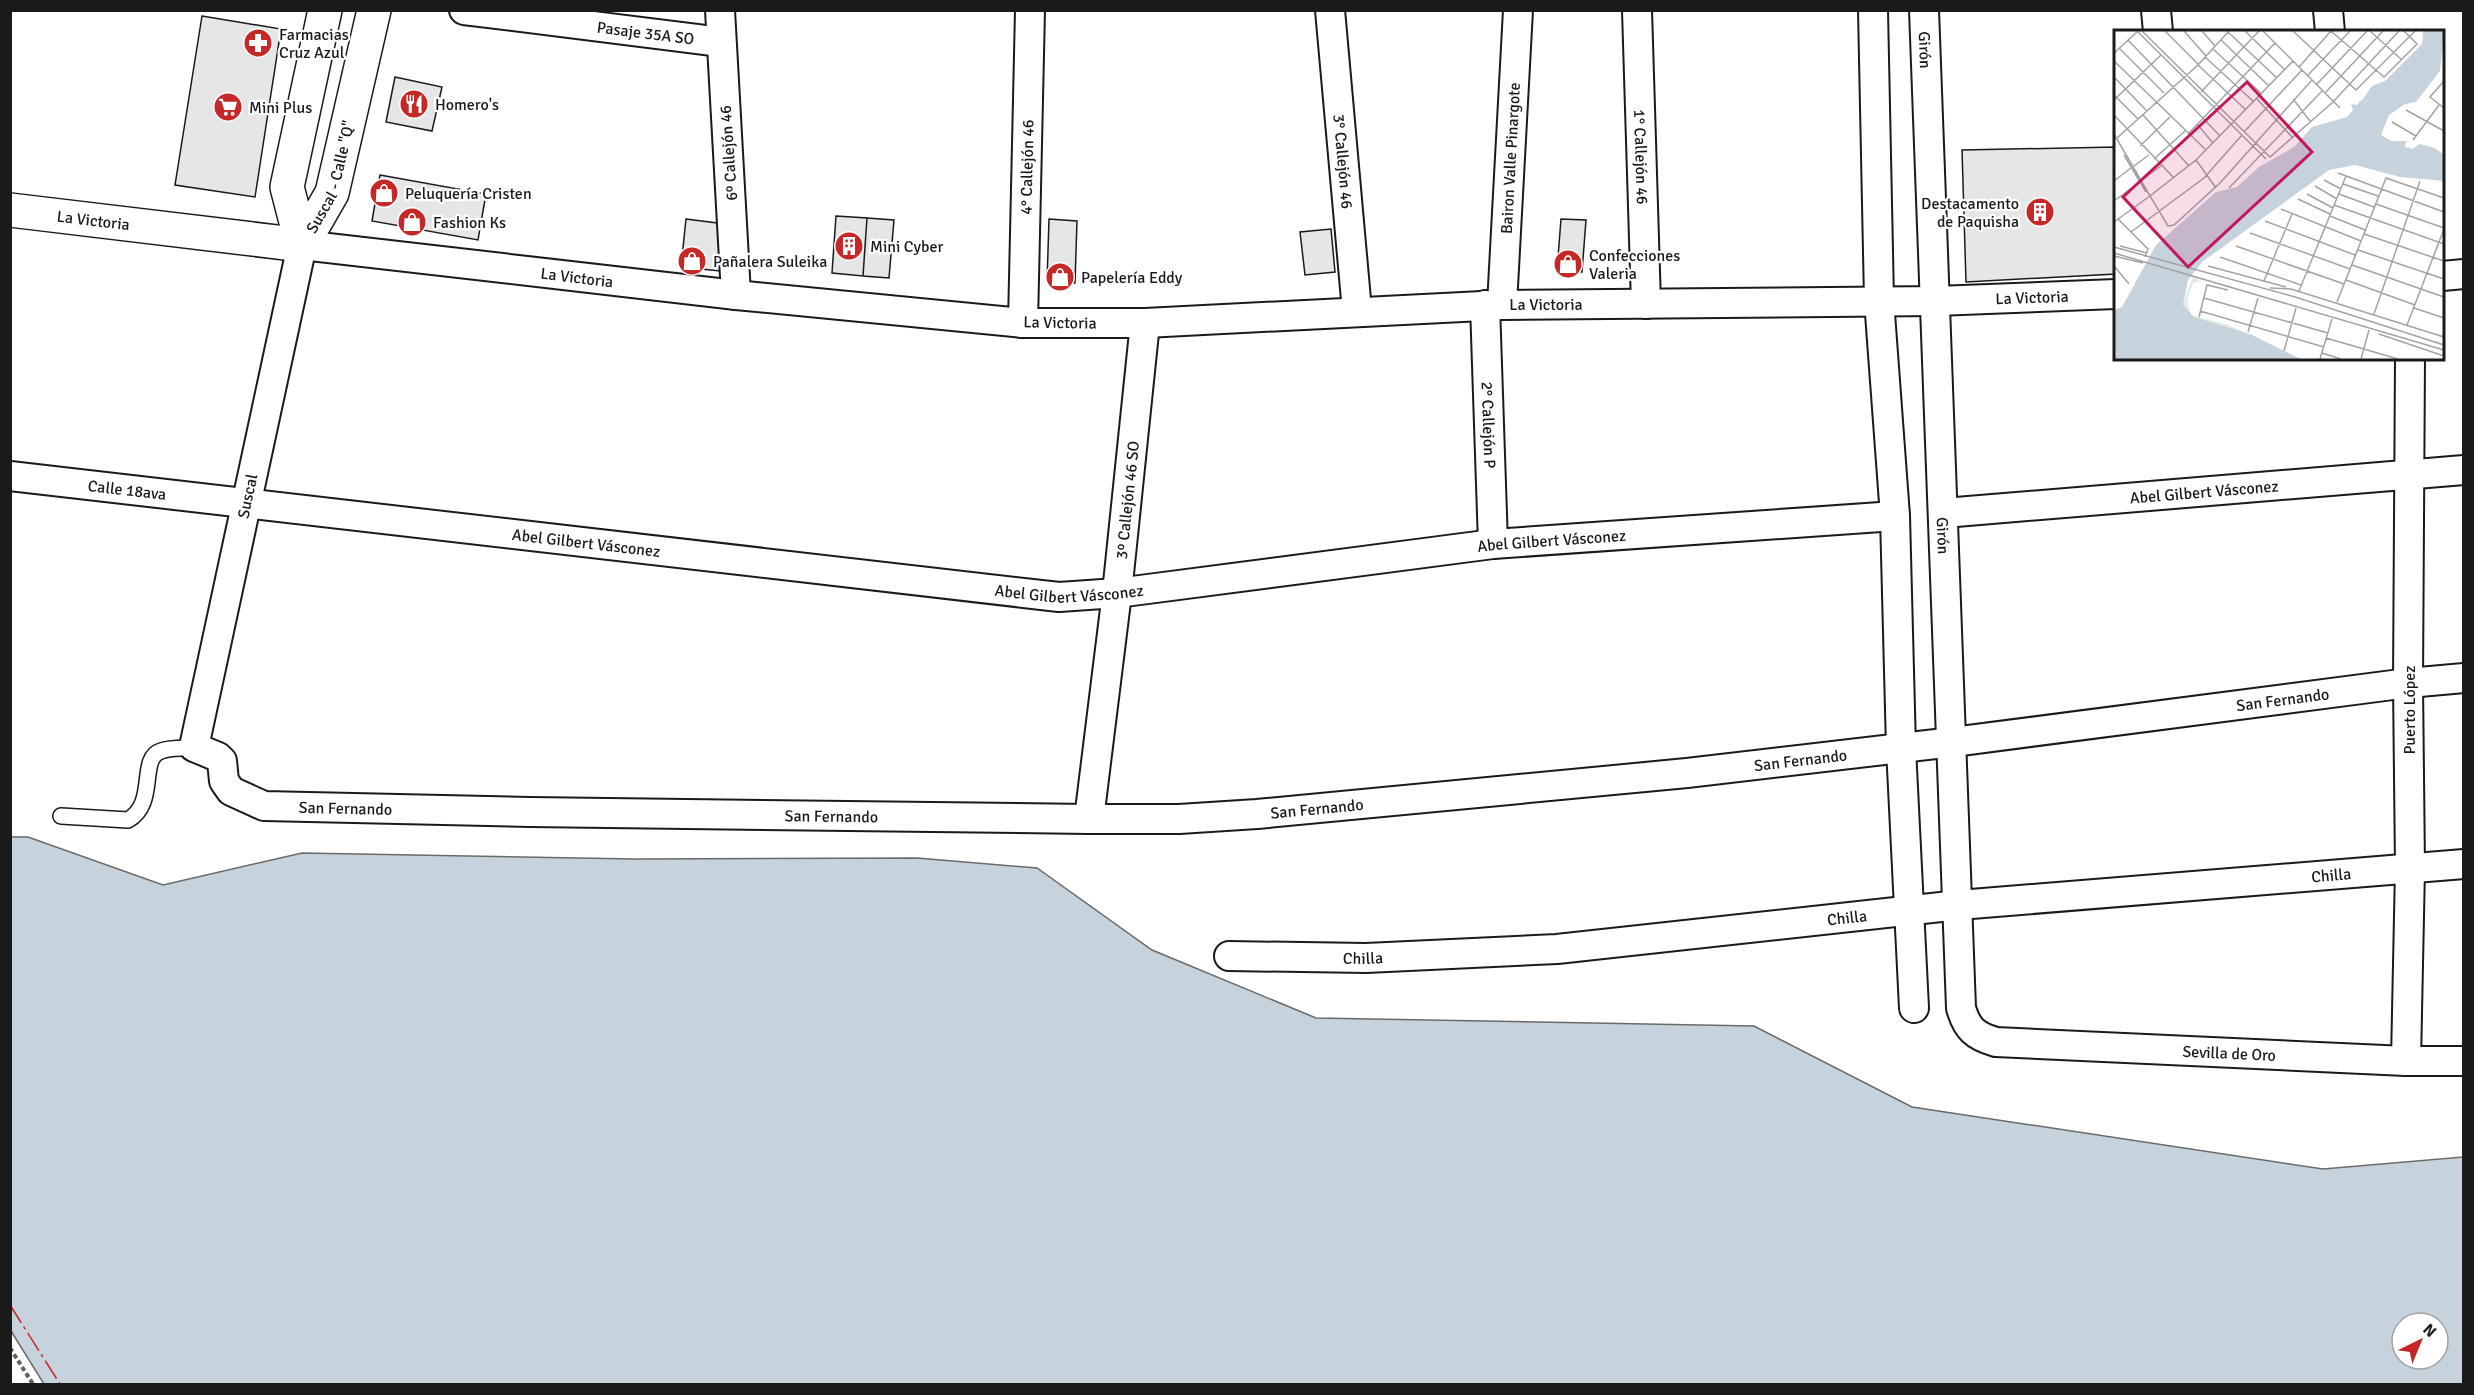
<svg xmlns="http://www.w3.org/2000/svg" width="2474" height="1395" viewBox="0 0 2474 1395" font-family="Signika,sans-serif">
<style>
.water{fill:#c6d2dc;stroke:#6a6a6a;stroke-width:1.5;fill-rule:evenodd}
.pier{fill:#fff;stroke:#6a6a6a;stroke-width:1.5}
.building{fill:#e6e6e6;stroke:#1a1a1a;stroke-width:1.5}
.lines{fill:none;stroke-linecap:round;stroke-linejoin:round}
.lane-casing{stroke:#1a1a1a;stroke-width:18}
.street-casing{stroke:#1a1a1a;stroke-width:32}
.secondary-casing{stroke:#1a1a1a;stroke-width:36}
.path{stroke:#5f5f5f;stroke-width:4;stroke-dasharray:4.5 3;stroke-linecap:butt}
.lane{stroke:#fff;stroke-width:15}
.street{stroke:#fff;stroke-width:28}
.secondary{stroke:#fff;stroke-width:33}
.power{stroke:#c62828;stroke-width:1.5;stroke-dasharray:21 4.5 3 4.5;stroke-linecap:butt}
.labels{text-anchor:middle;stroke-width:4.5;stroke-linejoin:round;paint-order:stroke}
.street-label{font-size:16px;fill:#1a1a1a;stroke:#fff}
.poi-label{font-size:16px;fill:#1a1a1a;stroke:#fff;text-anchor:start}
.inset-road{fill:none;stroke:#a3a3a3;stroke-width:1.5}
.view{fill:#c2185b;fill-opacity:0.15;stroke:#c2185b;stroke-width:3}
.inset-edge{fill:none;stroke:#1a1a1a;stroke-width:3}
</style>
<rect width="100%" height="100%" fill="#fff"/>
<path class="water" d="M11,837H28L163,885L302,853L635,859L917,858L1037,868L1152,950L1316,1018L1754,1026L1912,1107L2323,1169L2463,1157V1384H11ZM2402,1323H2438V1359H2402Z"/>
<path class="pier" d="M11,1331L44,1384H11Z"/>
<path class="building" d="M202,16L281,29L255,197L175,185Z
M395,77L442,87L432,131L386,122Z
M2116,147V274L1966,282L1962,150Z
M380,175L486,194L478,240L372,221Z
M836,216L867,218L863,276L832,273Z
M867,218L894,220L889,278L863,276Z
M686,219L725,224L720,271L681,267Z
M1049,219L1077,221L1075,283L1047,282Z
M1561,219L1586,220L1582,272L1557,270Z
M1331,229L1335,272L1305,275L1300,232Z"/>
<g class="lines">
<g class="lane-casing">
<path id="lane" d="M61,816L128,820C158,803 138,758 161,751C171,747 184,749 194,747"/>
</g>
<g class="street-casing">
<g id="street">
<path id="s1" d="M464,10L721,42"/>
<path d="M720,10L736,295"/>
<path id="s2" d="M1330,10L1357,311"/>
<path id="s3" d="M1637,10L1646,304"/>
<path d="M1873,10L1879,300L1895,516L1901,748L1914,1008"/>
<path id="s4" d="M1924,10L1961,1008C1967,1029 1975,1036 1996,1042L2406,1061H2464"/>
<path d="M2156,10L2158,32"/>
<path d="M2328,10L2330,32"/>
<path d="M2442,276L2464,274"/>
<path id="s5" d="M2116,294L1936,301L1502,305L1145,323H1023L736,295L302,245L194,747L218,757L222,761L224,781L231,791L264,806L530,812L1089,819H1179L1257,814L1687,773L1953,742L2408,683L2464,678"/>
<path id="s6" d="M1485,305L1493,544"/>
<path id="s7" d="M1502,305L1518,10"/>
<path id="s8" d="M1023,323L1030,10"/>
<path id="s9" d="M10,476L1059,597L1117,593L1493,544L1895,516"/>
<path id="s10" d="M1944,513L2464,470"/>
<path d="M1089,819L1117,593L1145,323"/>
<path id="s11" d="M1229,956L1366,958L1557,949L1959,905L2464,864"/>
<path d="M2406,1061L2410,868L2408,683L2410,358"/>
</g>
</g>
<g class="secondary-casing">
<g id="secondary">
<path id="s12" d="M10,210L302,245"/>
<path id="s13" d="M302,245L332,193L374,10"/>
<path d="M302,245L287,187L325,10"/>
</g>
</g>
<path class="path" d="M10,1348L33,1384"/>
<use href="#lane" class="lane"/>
<use href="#street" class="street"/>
<use href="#secondary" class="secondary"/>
<path class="power" d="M10,1305L60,1384"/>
</g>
<defs>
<g id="pharmacy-disc" transform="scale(1.5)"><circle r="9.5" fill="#c62828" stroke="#fff"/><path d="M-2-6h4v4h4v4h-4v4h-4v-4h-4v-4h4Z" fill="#fff"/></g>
<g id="restaurant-disc" transform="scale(1.5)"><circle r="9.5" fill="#c62828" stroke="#fff"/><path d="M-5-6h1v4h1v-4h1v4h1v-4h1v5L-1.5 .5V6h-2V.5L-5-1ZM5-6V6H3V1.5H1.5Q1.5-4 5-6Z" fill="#fff"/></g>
<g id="supermarket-disc" transform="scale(1.5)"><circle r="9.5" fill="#c62828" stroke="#fff"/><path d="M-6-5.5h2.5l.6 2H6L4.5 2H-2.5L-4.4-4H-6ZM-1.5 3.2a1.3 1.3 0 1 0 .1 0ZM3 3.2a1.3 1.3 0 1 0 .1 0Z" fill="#fff"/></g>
<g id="shop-disc" transform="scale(1.5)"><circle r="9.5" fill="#c62828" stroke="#fff"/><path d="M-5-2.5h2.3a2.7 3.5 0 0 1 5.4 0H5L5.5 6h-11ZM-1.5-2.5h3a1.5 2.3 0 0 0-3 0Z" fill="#fff"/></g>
<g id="building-disc" transform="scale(1.5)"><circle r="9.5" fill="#c62828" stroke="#fff"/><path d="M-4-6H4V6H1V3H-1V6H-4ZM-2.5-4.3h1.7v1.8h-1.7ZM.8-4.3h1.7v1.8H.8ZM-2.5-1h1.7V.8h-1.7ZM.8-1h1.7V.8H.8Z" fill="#fff"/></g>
</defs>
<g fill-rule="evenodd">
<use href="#pharmacy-disc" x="258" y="43"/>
<use href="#restaurant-disc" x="414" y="104"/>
<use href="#supermarket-disc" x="228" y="107"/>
<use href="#shop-disc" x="384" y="193"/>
<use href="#building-disc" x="2040" y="212"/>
<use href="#shop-disc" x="412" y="222"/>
<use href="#building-disc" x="849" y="246"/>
<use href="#shop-disc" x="692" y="261"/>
<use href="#shop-disc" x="1568" y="264"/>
<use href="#shop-disc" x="1060" y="277"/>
</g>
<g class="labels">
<g class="street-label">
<text dy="6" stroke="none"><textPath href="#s1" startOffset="183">Pasaje 35A SO</textPath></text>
<text dy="6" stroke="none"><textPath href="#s4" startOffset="40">Girón</textPath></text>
<text transform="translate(728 153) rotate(-94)" y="6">6º Callejón 46</text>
<text dy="6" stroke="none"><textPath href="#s3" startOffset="147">1° Callejón 46</textPath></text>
<text dy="6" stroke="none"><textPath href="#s7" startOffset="147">Bairon Valle Pinargote</textPath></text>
<text dy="6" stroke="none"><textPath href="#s2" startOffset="152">3° Callejón 46</textPath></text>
<text dy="6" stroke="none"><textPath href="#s8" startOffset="156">4° Callejón 46</textPath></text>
<text dy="6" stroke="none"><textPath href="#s13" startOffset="75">Suscal - Calle "Q"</textPath></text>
<text dy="6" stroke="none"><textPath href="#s12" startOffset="84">La Victoria</textPath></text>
<text transform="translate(577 277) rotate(7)" y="6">La Victoria</text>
<text transform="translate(2032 297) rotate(-2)" y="6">La Victoria</text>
<text x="1546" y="310">La Victoria</text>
<text transform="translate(1060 322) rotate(1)" y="6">La Victoria</text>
<text dy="6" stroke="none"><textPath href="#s6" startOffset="120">2° Callejón P</textPath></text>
<text dy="6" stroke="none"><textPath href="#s9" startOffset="118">Calle 18ava</textPath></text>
<text dy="6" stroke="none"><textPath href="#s10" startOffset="261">Abel Gilbert Vásconez</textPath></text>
<text transform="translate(247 496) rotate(-78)" y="6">Suscal</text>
<text transform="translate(1127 500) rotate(-84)" y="6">3º Callejón 46 SO</text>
<text dy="6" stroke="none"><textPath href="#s4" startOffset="526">Girón</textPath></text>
<text dy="6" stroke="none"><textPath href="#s9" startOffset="1552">Abel Gilbert Vásconez</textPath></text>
<text dy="6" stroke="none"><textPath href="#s9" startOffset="580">Abel Gilbert Vásconez</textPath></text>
<text dy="6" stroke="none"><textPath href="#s9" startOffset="1066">Abel Gilbert Vásconez</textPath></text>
<text dy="6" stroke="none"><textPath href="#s5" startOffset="4458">San Fernando</textPath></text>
<text transform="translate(2409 710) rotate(-90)" y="6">Puerto López</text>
<text dy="6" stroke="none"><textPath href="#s5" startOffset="3972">San Fernando</textPath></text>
<text dy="6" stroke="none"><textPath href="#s5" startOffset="2514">San Fernando</textPath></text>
<text dy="6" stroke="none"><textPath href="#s5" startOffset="3486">San Fernando</textPath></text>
<text dy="6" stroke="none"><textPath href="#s5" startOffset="3000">San Fernando</textPath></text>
<text dy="6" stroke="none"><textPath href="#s11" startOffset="1106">Chilla</textPath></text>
<text dy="6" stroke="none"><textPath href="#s11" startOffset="620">Chilla</textPath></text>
<text dy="6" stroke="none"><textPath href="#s11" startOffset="134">Chilla</textPath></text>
<text dy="6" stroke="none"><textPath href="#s4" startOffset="1284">Sevilla de Oro</textPath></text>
</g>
<g class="poi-label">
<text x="279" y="40">Farmacias<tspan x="279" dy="18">Cruz Azul</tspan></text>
<text x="435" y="110">Homero's</text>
<text x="249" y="113">Mini Plus</text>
<text x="405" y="199">Peluquería Cristen</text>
<text x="2019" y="209" text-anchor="end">Destacamento<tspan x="2019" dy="18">de Paquisha</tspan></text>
<text x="433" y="228">Fashion Ks</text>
<text x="870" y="252">Mini Cyber</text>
<text x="1589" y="261">Confecciones<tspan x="1589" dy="18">Valeria</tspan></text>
<text x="713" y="267">Pañalera Suleika</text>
<text x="1081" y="283">Papelería Eddy</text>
</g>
</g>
<g transform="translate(2114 30)">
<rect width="330" height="330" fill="#fff"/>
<path d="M79,246L86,251L79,253L73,271L77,285L112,294L188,329H178L83,291L70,277L69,274Z" fill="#e0efe3"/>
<path d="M309,1H330L326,41L302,72L291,74L275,85L267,105L277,111H292L291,117L299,119L305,114L321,118L330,125V151L286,147L241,135L215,140L88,232L74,250L69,275L80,287L136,304L186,329H0V280L8,277L42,215L102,162L123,157L145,137L180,117L198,97L233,87L239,80L237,74L243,75L248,69L247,72L258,56L271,51L308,14Z" fill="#c6d2dc"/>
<path class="inset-road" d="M23,1L152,129M28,1L156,127L219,72L285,1M51,1L84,34M70,1L92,26M88,1L101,16M131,1L171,40M149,1L226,78M179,1L242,60L301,1M217,1L270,47L303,14L290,1M256,1L288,30M114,2L163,48M14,10L106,106M107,10L155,56M5,18L50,63M99,19L148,64M0,23L23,2M91,27L140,72M0,31L91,119M179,31L82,130L36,166L54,196L60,195L106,153L198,50M84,35L132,80M185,37L217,1M194,45L236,1M0,47L33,81M330,51L316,67L330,78M203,54L253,1M87,62L145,1M211,63L269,1M0,65L24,89M143,69L179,108M179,69L196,91M0,70L47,25M292,80L330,101M0,85L60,148M29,85L75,136M278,92L302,106M83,94L99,113M130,102L188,40M0,104L36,166M74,104L161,13M3,108L84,35L115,1M299,110L325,75M26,116L56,87M10,125L32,162M40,129L71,101M82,130L102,158M20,136L35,125M224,143L330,182M28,150L47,136M210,150L227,159M0,151L17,138M229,154L264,166M201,156L223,169M115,158L208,61M193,164L219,178M225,164L260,177M184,169L216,184M0,171L26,152M262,174L330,198M220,175L330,214M167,179L247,211M216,186L251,200M4,189L34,219L31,227M151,191L241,225M0,192L36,166M17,202L90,148L128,105M136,203L236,239M250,204L330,231M6,216L33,223M122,216L230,254M0,217L181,267L330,315M244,220L330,249M0,223L330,320M0,226L29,233M106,227L187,255M238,235L330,267M0,236L15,254M94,236L172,257M232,250L301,275M150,251L178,184M156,258L177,259L330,307M185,261L232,146M90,268L214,303M223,272L272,148L330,168M300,278L330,288M86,281L210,317M260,284L306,151M85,287L93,255L114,260M293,295L330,199M134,302L144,268M265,304L330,326M212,308L284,329M170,321L182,278M208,323L227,329M206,329L218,289M247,329L255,300"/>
<path class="view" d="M133,52L198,122L74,237L9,167Z"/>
<rect width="330" height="330" class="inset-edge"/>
</g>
<rect width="2474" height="1395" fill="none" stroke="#1a1a1a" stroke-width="24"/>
<g transform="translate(2420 1341) rotate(43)"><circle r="28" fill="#ffffff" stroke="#a3a3a3" stroke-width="1.5"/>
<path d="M0-4.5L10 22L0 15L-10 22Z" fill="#c62828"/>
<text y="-9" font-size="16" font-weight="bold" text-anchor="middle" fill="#1a1a1a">N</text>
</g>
</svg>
